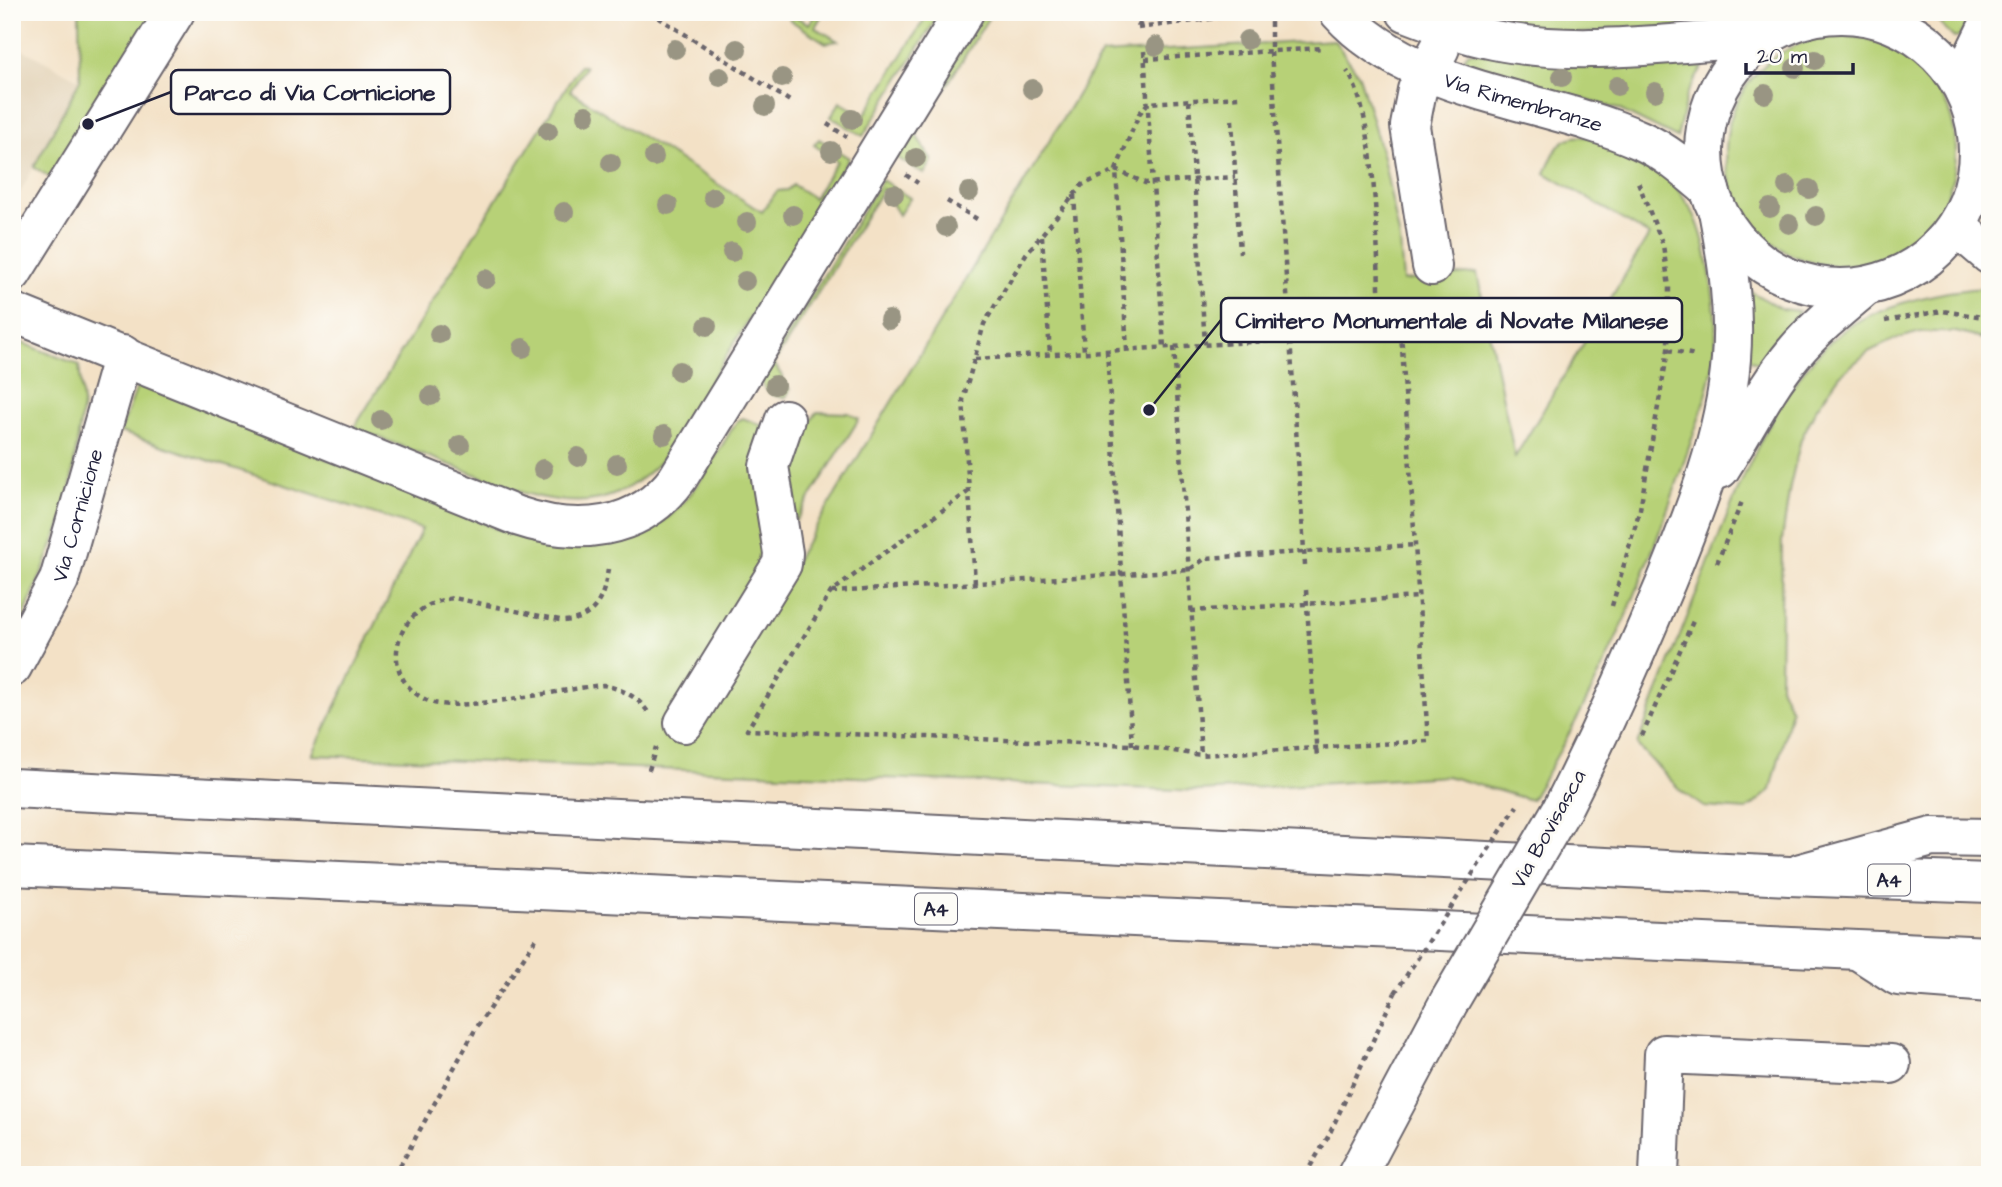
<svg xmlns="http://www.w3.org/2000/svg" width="2002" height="1187" viewBox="0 0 2002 1187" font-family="'Architects Daughter',sans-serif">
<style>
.built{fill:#e2d1b5}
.green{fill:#b7d177;stroke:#6c7a59;stroke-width:2}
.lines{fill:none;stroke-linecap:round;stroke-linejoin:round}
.minor-casing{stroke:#6b656c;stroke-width:42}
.highway-casing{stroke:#6b656c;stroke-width:42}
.path{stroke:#6b656c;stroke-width:4.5;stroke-dasharray:5 5;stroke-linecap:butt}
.minor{stroke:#fff;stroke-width:38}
.highway{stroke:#fff;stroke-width:38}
.minor-bridge-casing{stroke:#6b656c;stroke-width:42;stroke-linecap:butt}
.path-bridge{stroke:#6b656c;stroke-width:4.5;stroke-dasharray:5 5;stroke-linecap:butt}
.minor-bridge{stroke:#fff;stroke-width:38}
.tree{fill:#999583}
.labels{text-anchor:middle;stroke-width:6;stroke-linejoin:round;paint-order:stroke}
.shield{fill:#fdfcf7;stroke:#646373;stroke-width:2}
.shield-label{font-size:19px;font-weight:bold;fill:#22223b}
.street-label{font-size:21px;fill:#22223b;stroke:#fdfcf7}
.leader{fill:none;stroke:#22223b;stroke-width:2.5}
.callout-dot{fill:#22223b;stroke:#fdfcf7;stroke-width:2.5}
.callout{fill:#fdfcf7;stroke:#22223b;stroke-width:2.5}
.callout-label{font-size:23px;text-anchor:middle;font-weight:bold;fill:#22223b}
</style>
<rect width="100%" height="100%" fill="#fdfcf7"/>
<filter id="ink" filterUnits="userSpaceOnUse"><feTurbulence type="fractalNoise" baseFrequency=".0143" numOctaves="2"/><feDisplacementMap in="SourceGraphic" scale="14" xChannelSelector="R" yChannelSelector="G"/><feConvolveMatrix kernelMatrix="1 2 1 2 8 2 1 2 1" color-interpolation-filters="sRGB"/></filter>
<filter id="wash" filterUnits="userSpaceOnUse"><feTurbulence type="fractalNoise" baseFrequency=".00686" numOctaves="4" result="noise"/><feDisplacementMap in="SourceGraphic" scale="28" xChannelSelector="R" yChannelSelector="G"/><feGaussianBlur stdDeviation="1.57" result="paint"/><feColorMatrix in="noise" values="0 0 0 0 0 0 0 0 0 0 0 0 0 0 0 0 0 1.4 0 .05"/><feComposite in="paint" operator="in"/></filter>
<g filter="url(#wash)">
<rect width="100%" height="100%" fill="#f3e1c6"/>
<path class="built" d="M12,44L80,80L12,208Z"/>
<path class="green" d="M79,12H189L74,193L34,167L80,80Z
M786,12L809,24L817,12H824L815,27L838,41L826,43L790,20Z
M929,12H941L863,136L831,117L840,102L864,116Z
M985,12H992L916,135L932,161L924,174L896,157Z
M1444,12H1770L1756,21L1571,34Z
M1928,12H1974L1959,37L1954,38Z
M1726 151a115 115 0 1 1 230 0a115 115 0 1 1-230 0Z
M1334,40L1359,75L1383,157L1400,240L1403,281L1477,273L1515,457L1649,235L1545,173C1550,163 1555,147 1564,141C1590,124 1649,161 1669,179C1677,187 1685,200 1691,209C1709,239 1720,325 1714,360C1708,400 1691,439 1679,477C1638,596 1597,692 1531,800L1447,776L1201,791L312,755L422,529L120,432L139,382L510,534C568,553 636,554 680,506C703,482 719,449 737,421L743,418L763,426L773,557L688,738L1102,54Z
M1469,52L1709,56L1687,94L1677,138L1618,109L1469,68L1464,57Z
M580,65L585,67L570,91L762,212L777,191L787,190L793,185L814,198L837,161L814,145L819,139L849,158L661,461C618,505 581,509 524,493L354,428Z
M882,180L910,198L899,215L883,189L774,363L790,390L786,397C775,399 764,390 760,380Z
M1741,286L1782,309L1799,311L1758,363L1738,354Z
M1990,288V341L1956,332H1921L1895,339L1868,352L1840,375L1816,409L1801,439L1790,486L1782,540L1780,686L1791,710L1771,790L1747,810L1704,807L1681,791L1637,745C1659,689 1681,633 1703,577C1734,499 1773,388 1839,334C1874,305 1946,289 1990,288Z
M12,339L79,365L83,404L67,510L12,646Z
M817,412L849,413L859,419L795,522L785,455L796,445Z"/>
</g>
<g filter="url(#ink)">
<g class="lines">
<g class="minor-casing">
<g id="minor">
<path id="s1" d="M1339,12C1413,94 1544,97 1640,140C1667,152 1688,171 1710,190"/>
<path d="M1406,12C1435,23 1463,34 1494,40C1581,58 1675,41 1762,38"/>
<circle cx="1841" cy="151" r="137"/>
<path d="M1964,90L1967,69L1990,22"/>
<path d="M1956,226L1990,255"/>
<path d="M1432,266L1410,126L1417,90L1440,48"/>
<path d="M12,273L175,12"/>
<path d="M12,312L517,516C576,536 639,532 678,478L964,12"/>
<path d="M1720,469C1745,430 1765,388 1794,353C1815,328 1841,307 1866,286"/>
<path id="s2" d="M12,667L59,580L123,355"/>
<path d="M684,723L782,564L783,553L769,466L785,419"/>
<path d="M1562,809C1600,734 1633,661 1666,582C1695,511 1725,437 1731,359C1735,310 1728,264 1719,216"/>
<path d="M1801,873L1932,837L1990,838"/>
<path d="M1859,951L1898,976L1990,983"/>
<path d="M1357,1175L1449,1002"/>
<path d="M1659,1175L1664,1054L1891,1064"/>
</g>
</g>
<g class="highway-casing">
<path id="highway" d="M12,788L1789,876L1990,883
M12,866L1990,956"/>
</g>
<path class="path" d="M650,12L793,103
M1271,12V51L1305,565
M1138,27L1148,12
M1138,28L1264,12
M1144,51L1164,347
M1145,59L1322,48
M1189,101L1205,344
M1232,120L1240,253
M827,124L847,137
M906,175L918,183
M1074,195L1084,352
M947,201L977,219
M1042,236L1050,354
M1885,321L1942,311L1990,318
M1174,347L1201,755
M1127,350L1116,170L1145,183L1235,177
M1668,350L1696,355
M1107,351L1132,745
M975,359L1381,334
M969,491L831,592L747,730L1132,745L1201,755L1428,741L1401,332L1381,334C1377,272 1379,117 1347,71
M1717,563L1743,499
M608,569C604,597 596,619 564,621L454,598C390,605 376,681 431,702C458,713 568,688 603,685C622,689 637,696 648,712
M975,583L963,400L984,324L1026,254L1082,185L1116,170L1139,114L1148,103L1239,97
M1306,590L1317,758
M832,592L1189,570L1206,558L1415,545
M1612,606L1640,509L1668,350L1669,287L1663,245L1638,182
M1191,611L1418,597
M1642,736L1694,619
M649,770L656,747
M395,1175L475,1030L538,936
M1305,1175L1328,1137L1395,993"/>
<use href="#minor" class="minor"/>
<use href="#highway" class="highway"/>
<g class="minor-bridge-casing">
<path id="minor-bridge" d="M1449,1002L1562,809"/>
</g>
<path class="path-bridge" d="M1395,993L1517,806"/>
<use href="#minor-bridge" class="minor-bridge"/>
</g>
<g class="tree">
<circle cx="1247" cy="40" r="10"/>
<circle cx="1156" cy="46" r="10"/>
<circle cx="675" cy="49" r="10"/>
<circle cx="737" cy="49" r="10"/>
<circle cx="1815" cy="60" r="10"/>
<circle cx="1795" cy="68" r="10"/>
<circle cx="720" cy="77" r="10"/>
<circle cx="1562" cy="77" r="10"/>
<circle cx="782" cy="78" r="10"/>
<circle cx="1617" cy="86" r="10"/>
<circle cx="1032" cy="89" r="10"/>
<circle cx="1655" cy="92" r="10"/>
<circle cx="1765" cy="94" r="10"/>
<circle cx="765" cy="106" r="10"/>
<circle cx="586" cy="115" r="10"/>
<circle cx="852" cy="119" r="10"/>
<circle cx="548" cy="131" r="10"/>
<circle cx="831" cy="151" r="10"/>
<circle cx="654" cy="157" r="10"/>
<circle cx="916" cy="158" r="10"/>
<circle cx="611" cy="163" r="10"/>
<circle cx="1787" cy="186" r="10"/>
<circle cx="1809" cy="189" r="10"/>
<circle cx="969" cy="192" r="10"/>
<circle cx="894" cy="194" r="10"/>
<circle cx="713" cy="197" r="10"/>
<circle cx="668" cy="205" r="10"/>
<circle cx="1770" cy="208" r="10"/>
<circle cx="564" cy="212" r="10"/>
<circle cx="793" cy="215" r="10"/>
<circle cx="1816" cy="216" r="10"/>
<circle cx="747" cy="222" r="10"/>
<circle cx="1789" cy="224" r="10"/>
<circle cx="946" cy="227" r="10"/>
<circle cx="732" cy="252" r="10"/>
<circle cx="486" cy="279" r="10"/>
<circle cx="745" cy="281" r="10"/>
<circle cx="889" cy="320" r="10"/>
<circle cx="707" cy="326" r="10"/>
<circle cx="439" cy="334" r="10"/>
<circle cx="523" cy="348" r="10"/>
<circle cx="679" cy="371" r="10"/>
<circle cx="775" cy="385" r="10"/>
<circle cx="431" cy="396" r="10"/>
<circle cx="381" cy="420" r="10"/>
<circle cx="664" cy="435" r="10"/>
<circle cx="460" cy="445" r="10"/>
<circle cx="578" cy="457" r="10"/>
<circle cx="617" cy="464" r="10"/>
<circle cx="543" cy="469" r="10"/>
</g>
</g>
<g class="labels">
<g class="shield">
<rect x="1868" y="864.5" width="42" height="31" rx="5"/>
<rect x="915" y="893.5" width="42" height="31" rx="5"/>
</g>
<g class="shield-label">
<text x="1889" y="887">A4</text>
<text x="936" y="916">A4</text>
</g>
<g class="street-label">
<text dy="7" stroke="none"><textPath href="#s1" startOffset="208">Via Rimembranze</textPath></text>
<text dy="7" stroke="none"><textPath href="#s2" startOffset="166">Via Cornicione</textPath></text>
<text transform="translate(1548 829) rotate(-61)" y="7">Via Bovisasca</text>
</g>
</g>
<path class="leader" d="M88 124L171 92M1149 410L1221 320"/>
<g class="callout-dot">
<circle cx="88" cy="124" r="7"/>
<circle cx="1149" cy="410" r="7"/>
</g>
<g class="callout">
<rect x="171" y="70" width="279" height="44" rx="7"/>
<rect x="1221" y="298" width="461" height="44" rx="7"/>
</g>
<g class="callout-label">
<text x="310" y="100">Parco di Via Cornicione</text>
<text x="1452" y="328">Cimitero Monumentale di Novate Milanese</text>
</g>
<rect width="2002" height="1187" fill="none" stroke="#fdfcf7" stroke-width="42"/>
<path d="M1746 63v10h107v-10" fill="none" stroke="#22223b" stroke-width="3.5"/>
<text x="1757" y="63" font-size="21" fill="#22223b" stroke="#fdfcf7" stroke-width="5" paint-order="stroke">20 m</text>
</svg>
